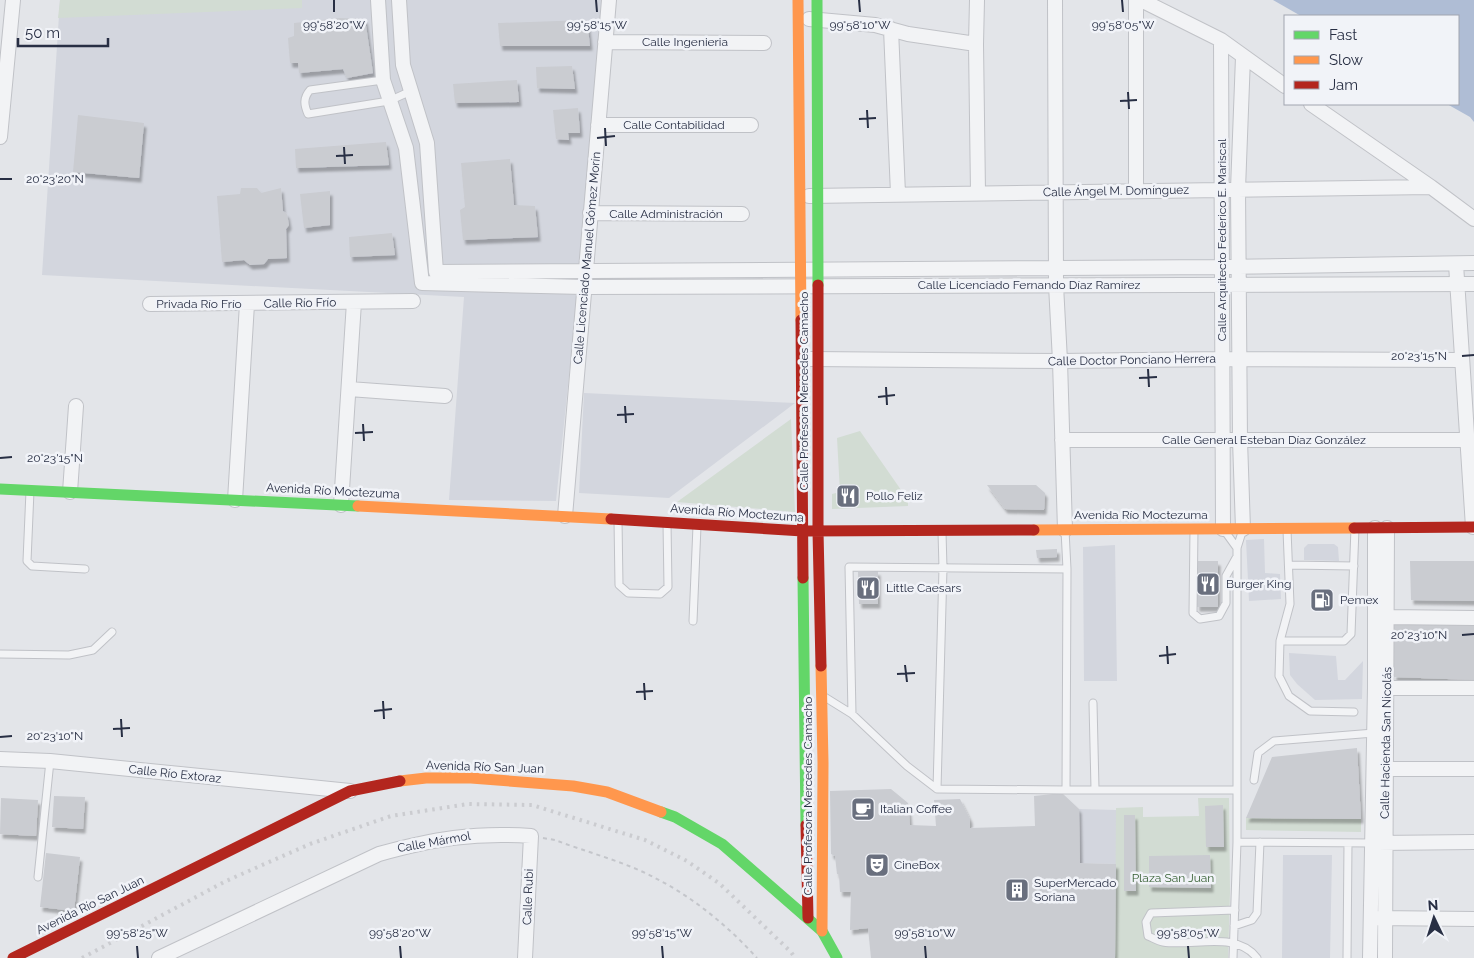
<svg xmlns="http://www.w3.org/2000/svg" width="1474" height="958" viewBox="0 0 1474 958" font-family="Raleway,sans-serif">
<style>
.built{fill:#d3d6de}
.green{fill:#d2dcd3}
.water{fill:#afbdd5}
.building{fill:#caccd1;filter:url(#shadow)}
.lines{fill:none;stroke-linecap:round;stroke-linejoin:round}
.lane-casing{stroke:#c0c2c7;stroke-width:9}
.street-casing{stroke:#c0c2c7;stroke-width:16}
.path{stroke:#c4c6cb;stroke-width:2;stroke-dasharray:4 4;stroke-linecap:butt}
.lane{stroke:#f2f3f5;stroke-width:7}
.street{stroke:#f2f3f5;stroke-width:14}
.fast{stroke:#63d668;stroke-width:11}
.slow{stroke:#ff974d;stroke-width:11}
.jam{stroke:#b3261e;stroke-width:11}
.rail{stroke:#cbccd0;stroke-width:4;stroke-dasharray:2.5 5;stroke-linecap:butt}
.ticks{fill:none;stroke:#282f44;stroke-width:2}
.labels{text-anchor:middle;stroke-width:5;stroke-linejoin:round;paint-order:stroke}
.street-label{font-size:12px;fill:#282f44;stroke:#f1f3f8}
.poi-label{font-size:12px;fill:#282f44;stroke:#f1f3f8;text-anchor:start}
.park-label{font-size:12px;fill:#376034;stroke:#f1f3f8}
.ticks-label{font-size:12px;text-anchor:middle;fill:#282f44;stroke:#f1f3f8;stroke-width:5;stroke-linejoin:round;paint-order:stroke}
</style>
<defs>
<filter id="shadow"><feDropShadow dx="2.5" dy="4.5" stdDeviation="1" flood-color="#0004"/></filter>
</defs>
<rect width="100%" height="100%" fill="#e3e5e9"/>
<path class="built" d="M60,0H608L556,501L449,500L464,297L42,275Z
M584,393L795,403L669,498L579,493Z
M1264,539L1265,573L1280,574L1281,599L1249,601L1246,540Z
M1308,544H1334L1338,547L1339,561L1304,560V548Z
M1115,545L1117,681H1084L1083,547Z
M1289,653L1336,656L1338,680H1345L1363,661L1362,699L1315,700L1297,684L1290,675Z
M1079,809L1116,810V864L1080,863Z
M1283,855H1332L1330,958H1282Z"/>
<path class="green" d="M60,0H302V8L58,18Z
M791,419L795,512L677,502Z
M860,431L908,500V506L832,509V494L840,492L837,438Z
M1198,798H1229L1230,892L1228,958H1115L1116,808L1143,807V817L1199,816Z
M1246,818L1361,819V832L1246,830Z"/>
<path class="water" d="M1273,0H1474V122L1470,117L1447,104H1458V16H1301Z"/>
<path class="building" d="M340,18L365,19L373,73L347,78L343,69L299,73L298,63H290L288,38L294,36V23Z
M587,20L590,46H500L498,23Z
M572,66L575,89L537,88L536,67Z
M517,80L519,102L455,103L453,84Z
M578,108L580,133H568L569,140L556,139L553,110Z
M78,115L144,123L139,178L73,172Z
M386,142L389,165L296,168L295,149Z
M510,159L514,205L535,206L538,237L463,240L460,210L465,207L461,163Z
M241,188H257L261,193L281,188L283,211L287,214L289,225L286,229L287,258L268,259L264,264L250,265L244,260L222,262L217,196L240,194Z
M330,191V225L304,228L300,194Z
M392,233L395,255L350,257L349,237Z
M987,485H1036L1045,493L1044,510L1005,509Z
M1057,549V557L1037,558L1036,550Z
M1197,561H1218V607H1197Z
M1410,561H1474V601L1411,600Z
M878,571V604H859L858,572Z
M1392,624H1474V680L1394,677Z
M1357,748L1361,819L1246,818L1272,757Z
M891,789L908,803L910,825L936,826L934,800L960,799L970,819V828L1035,826L1034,796L1062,793L1079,809L1080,863L1116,864L1115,958H871L868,928L850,930L851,892H840L839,874H837L835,856L831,854L830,791Z
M54,796L85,797L83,829L52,827Z
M1,798L38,800L36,836L0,834Z
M1223,805L1224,847H1206L1205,806Z
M1124,815H1135L1136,891H1124Z
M46,853L80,857L74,911L40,907Z
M1210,855L1211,888L1149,887V856Z"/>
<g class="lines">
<g class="lane-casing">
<path id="lane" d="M383,80L310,90C303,98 304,105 308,114L389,101L411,91
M30,491L27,561L32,566L85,569
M618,520L619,585L628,593L660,594L668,587L667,523
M1194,529L1193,613L1200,619L1219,616L1226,603V576L1236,558
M1065,530L1067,569L1066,790H1237V548L1243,529
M1224,530L1237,548
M1287,530L1290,604L1280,641L1279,676L1289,696L1310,711L1354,712
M1289,565L1354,566
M693,621L697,526
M1280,641H1344L1351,634L1355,528
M0,654L69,655L93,650L112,632
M823,696L852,714L907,766L937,789L1066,790
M1093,703L1095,789
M852,714L849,567L1067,569
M1254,780L1258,753L1274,741L1374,733
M937,789L943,568L942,532
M1237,790V842L1372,843
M38,877L50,761
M1235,910L1151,913L1146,922L1148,936C1153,938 1158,941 1163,942C1193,947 1236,930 1257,958
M1234,926L1252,920L1257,913L1260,842
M1233,958L1237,842
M1347,958L1348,843"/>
</g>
<g class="street-casing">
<path id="street" d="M378,0L383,80L406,148L422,283L584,287L1474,284
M399,0L403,65L427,143L436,272L1222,267L1474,263
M977,0L976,44L978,193
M1055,0L1056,285L1060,361L1065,530
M1141,0L1221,40L1285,86
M809,19L875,25L908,34L976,44
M891,29L898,194
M1221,40L1223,529
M605,42L764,43
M1243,57L1238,189L1240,440L1243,529
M1311,104L1431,187L1474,219
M598,125H751
M0,137L13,0
M1136,191V0
M809,196L1431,187
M590,213L742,214
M1456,264L1473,527
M150,304L413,301
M810,359L1060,361L1223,359L1462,360
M349,389L445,396
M1062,440H1467
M70,492L76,406
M235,500L247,304
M341,505L354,302
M565,516L609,0
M1387,617L1474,618
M1380,688H1474
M0,759L50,761L350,791
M1386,769H1474
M1378,843L1474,842
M1375,918L1474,919
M159,958L379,854C433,839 474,832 531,836L525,958
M1370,958L1375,688V528
M1385,958L1387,528"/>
</g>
<path class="path" d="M543,838L555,840C586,852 626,862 655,878C693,897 729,927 757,958"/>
<use href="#lane" class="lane"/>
<use href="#street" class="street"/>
<path class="fast" d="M817,0L818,285
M0,489L358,506
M803,578L806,825
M661,812L675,817L722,844L822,931L837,958"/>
<path class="slow" d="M798,0L801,320
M358,506L611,519
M1034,530L1354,528
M821,666L823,763L822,931
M400,781L426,778H471L573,786L607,792L661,812"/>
<path class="jam" d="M818,285V531L821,666
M801,320L803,578
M611,519L803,531L1034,530
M1354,528L1474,527
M806,825L808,918
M13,958L350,791L400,781"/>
<path class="rail" d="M82,958L226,881L310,844L391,816L468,804L532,805L645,840L687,861L720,884L791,952L795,958"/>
</g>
<path class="ticks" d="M334,0V12M596,0L597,12M859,0L860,12M1122,0L1123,12M1128,92L1129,109M1120,101L1137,100M867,110L868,128M859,119L876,118M605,128L606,146M597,138L615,136M344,147L345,164M336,156L353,155M0,179H12M1462,356L1474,355M1148,369L1149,387M1139,378L1157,377M886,387L887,405M878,397L895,395M625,406L626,423M617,415L634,414M363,424L364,441M355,433L373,432M0,458L12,457M1462,635L1474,634M1167,646L1168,664M1159,656L1176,654M905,665L907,682M897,674L915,673M644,683L645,700M636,692L653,691M383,701L384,719M374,711L392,709M121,719L122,737M113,729L130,728M0,737L12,736M137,946L138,958M400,946L401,958M662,946L663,958M925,946L926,958M1188,946L1189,958"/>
<defs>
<g id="restaurant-square" transform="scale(1.25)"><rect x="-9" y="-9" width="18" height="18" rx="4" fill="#696f7e" stroke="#f1f3f8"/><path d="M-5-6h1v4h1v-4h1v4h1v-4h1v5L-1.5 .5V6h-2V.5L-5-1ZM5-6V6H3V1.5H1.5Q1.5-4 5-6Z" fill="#fff"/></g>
<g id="fuel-square" transform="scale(1.25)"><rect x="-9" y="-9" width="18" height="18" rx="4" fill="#696f7e" stroke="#f1f3f8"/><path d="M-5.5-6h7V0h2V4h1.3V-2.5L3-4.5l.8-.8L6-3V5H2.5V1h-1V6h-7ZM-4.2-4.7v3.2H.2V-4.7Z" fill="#fff"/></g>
<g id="cafe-square" transform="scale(1.25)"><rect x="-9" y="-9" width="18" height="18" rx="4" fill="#696f7e" stroke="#f1f3f8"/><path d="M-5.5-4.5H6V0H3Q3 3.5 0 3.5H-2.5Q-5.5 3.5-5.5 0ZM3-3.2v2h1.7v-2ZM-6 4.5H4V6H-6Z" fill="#fff"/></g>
<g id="theatre-square" transform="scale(1.25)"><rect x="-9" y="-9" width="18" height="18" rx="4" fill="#696f7e" stroke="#f1f3f8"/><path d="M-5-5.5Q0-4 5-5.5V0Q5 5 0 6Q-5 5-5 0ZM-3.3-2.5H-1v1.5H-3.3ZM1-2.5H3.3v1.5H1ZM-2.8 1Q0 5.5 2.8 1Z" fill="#fff"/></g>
<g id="building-square" transform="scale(1.25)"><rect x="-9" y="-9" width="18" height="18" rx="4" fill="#696f7e" stroke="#f1f3f8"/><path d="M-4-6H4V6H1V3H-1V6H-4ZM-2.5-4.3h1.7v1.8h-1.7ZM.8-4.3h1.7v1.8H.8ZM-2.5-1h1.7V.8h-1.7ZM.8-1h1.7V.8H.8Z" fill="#fff"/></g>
</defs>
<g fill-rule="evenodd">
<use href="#restaurant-square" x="848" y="496"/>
<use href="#restaurant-square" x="1208" y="584"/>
<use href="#restaurant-square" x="868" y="588"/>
<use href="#fuel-square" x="1322" y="600"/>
<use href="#cafe-square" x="863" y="809"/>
<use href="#theatre-square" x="877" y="865"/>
<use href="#building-square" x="1017" y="890"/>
</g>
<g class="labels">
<g class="street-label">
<text x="685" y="46">Calle Ingenieria</text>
<text x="674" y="129">Calle Contabilidad</text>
<text transform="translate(1116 191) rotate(-1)" y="4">Calle Ángel M. Domínguez</text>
<text x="666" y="218">Calle Administración</text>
<text transform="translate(1222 240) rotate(-90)" y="4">Calle Arquitecto Federico E. Mariscal</text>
<text transform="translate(587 258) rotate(-85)" y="4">Calle Licenciado Manuel Gómez Morín</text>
<text x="1029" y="289">Calle Licenciado Fernando Díaz Ramírez</text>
<text transform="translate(300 303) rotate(-1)" y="4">Calle Río Frío</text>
<text x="199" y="308">Privada Río Frío</text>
<text transform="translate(1132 360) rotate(-1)" y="4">Calle Doctor Ponciano Herrera</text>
<text transform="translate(804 391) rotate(-90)" y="4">Calle Profesora Mercedes Camacho</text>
<text x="1264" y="444">Calle General Esteban Díaz González</text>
<text transform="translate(333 491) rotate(3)" y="4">Avenida Río Moctezuma</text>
<text transform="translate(737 513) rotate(4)" y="4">Avenida Río Moctezuma</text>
<text x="1141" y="519">Avenida Río Moctezuma</text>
<text transform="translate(1386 743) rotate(-89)" y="4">Calle Hacienda San Nicolás</text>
<text transform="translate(485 767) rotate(2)" y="4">Avenida Río San Juan</text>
<text transform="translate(175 774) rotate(6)" y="4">Calle Río Extoraz</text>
<text transform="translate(808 796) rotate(-90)" y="4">Calle Profesora Mercedes Camacho</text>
<text transform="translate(434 842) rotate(-10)" y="4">Calle Mármol</text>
<text transform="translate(528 897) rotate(-88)" y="4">Calle Rubi</text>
<text transform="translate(90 905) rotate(-26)" y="4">Avenida Río San Juan</text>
</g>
<g class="poi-label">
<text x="866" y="500">Pollo Feliz</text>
<text x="1226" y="588">Burger King</text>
<text x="886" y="592">Little Caesars</text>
<text x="1340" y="604">Pemex</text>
<text x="880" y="813">Italian Coffee</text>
<text x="894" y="869">CineBox</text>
<text x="1034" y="887">SuperMercado<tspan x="1034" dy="14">Soriana</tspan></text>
</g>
<g class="park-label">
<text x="1173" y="882">Plaza San Juan</text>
</g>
</g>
<g class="ticks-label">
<text x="334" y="29">99°58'20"W</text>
<text x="597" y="29">99°58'15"W</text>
<text x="860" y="29">99°58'10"W</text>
<text x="1123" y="29">99°58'05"W</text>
<text x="55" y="183">20°23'20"N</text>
<text x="1419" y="360">20°23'15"N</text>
<text x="55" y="462">20°23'15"N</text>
<text x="1419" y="639">20°23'10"N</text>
<text x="55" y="740">20°23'10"N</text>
<text x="137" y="937">99°58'25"W</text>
<text x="400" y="937">99°58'20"W</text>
<text x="662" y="937">99°58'15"W</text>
<text x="925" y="937">99°58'10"W</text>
<text x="1188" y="937">99°58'05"W</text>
</g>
<rect x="1284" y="15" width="175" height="90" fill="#f1f3f8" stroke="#a1a5b0"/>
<rect x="1294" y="31" width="25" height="8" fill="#63d668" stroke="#a1a5b0"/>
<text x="1329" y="40" font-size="15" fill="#282f44">Fast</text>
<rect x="1294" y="56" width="25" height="8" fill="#ff974d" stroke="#a1a5b0"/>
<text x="1329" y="65" font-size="15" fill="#282f44">Slow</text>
<rect x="1294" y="81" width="25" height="8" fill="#b3261e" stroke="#a1a5b0"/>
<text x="1329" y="90" font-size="15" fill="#282f44">Jam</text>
<g transform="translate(1434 918) rotate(356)" stroke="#f1f3f8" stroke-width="4" paint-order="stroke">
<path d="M0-4L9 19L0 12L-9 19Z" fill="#282f44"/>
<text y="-8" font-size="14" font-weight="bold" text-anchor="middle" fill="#282f44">N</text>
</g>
<path d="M18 38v8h90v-8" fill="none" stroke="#282f44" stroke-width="2.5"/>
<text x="25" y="38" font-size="15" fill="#282f44" stroke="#f1f3f8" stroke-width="4" paint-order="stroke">50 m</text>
</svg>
